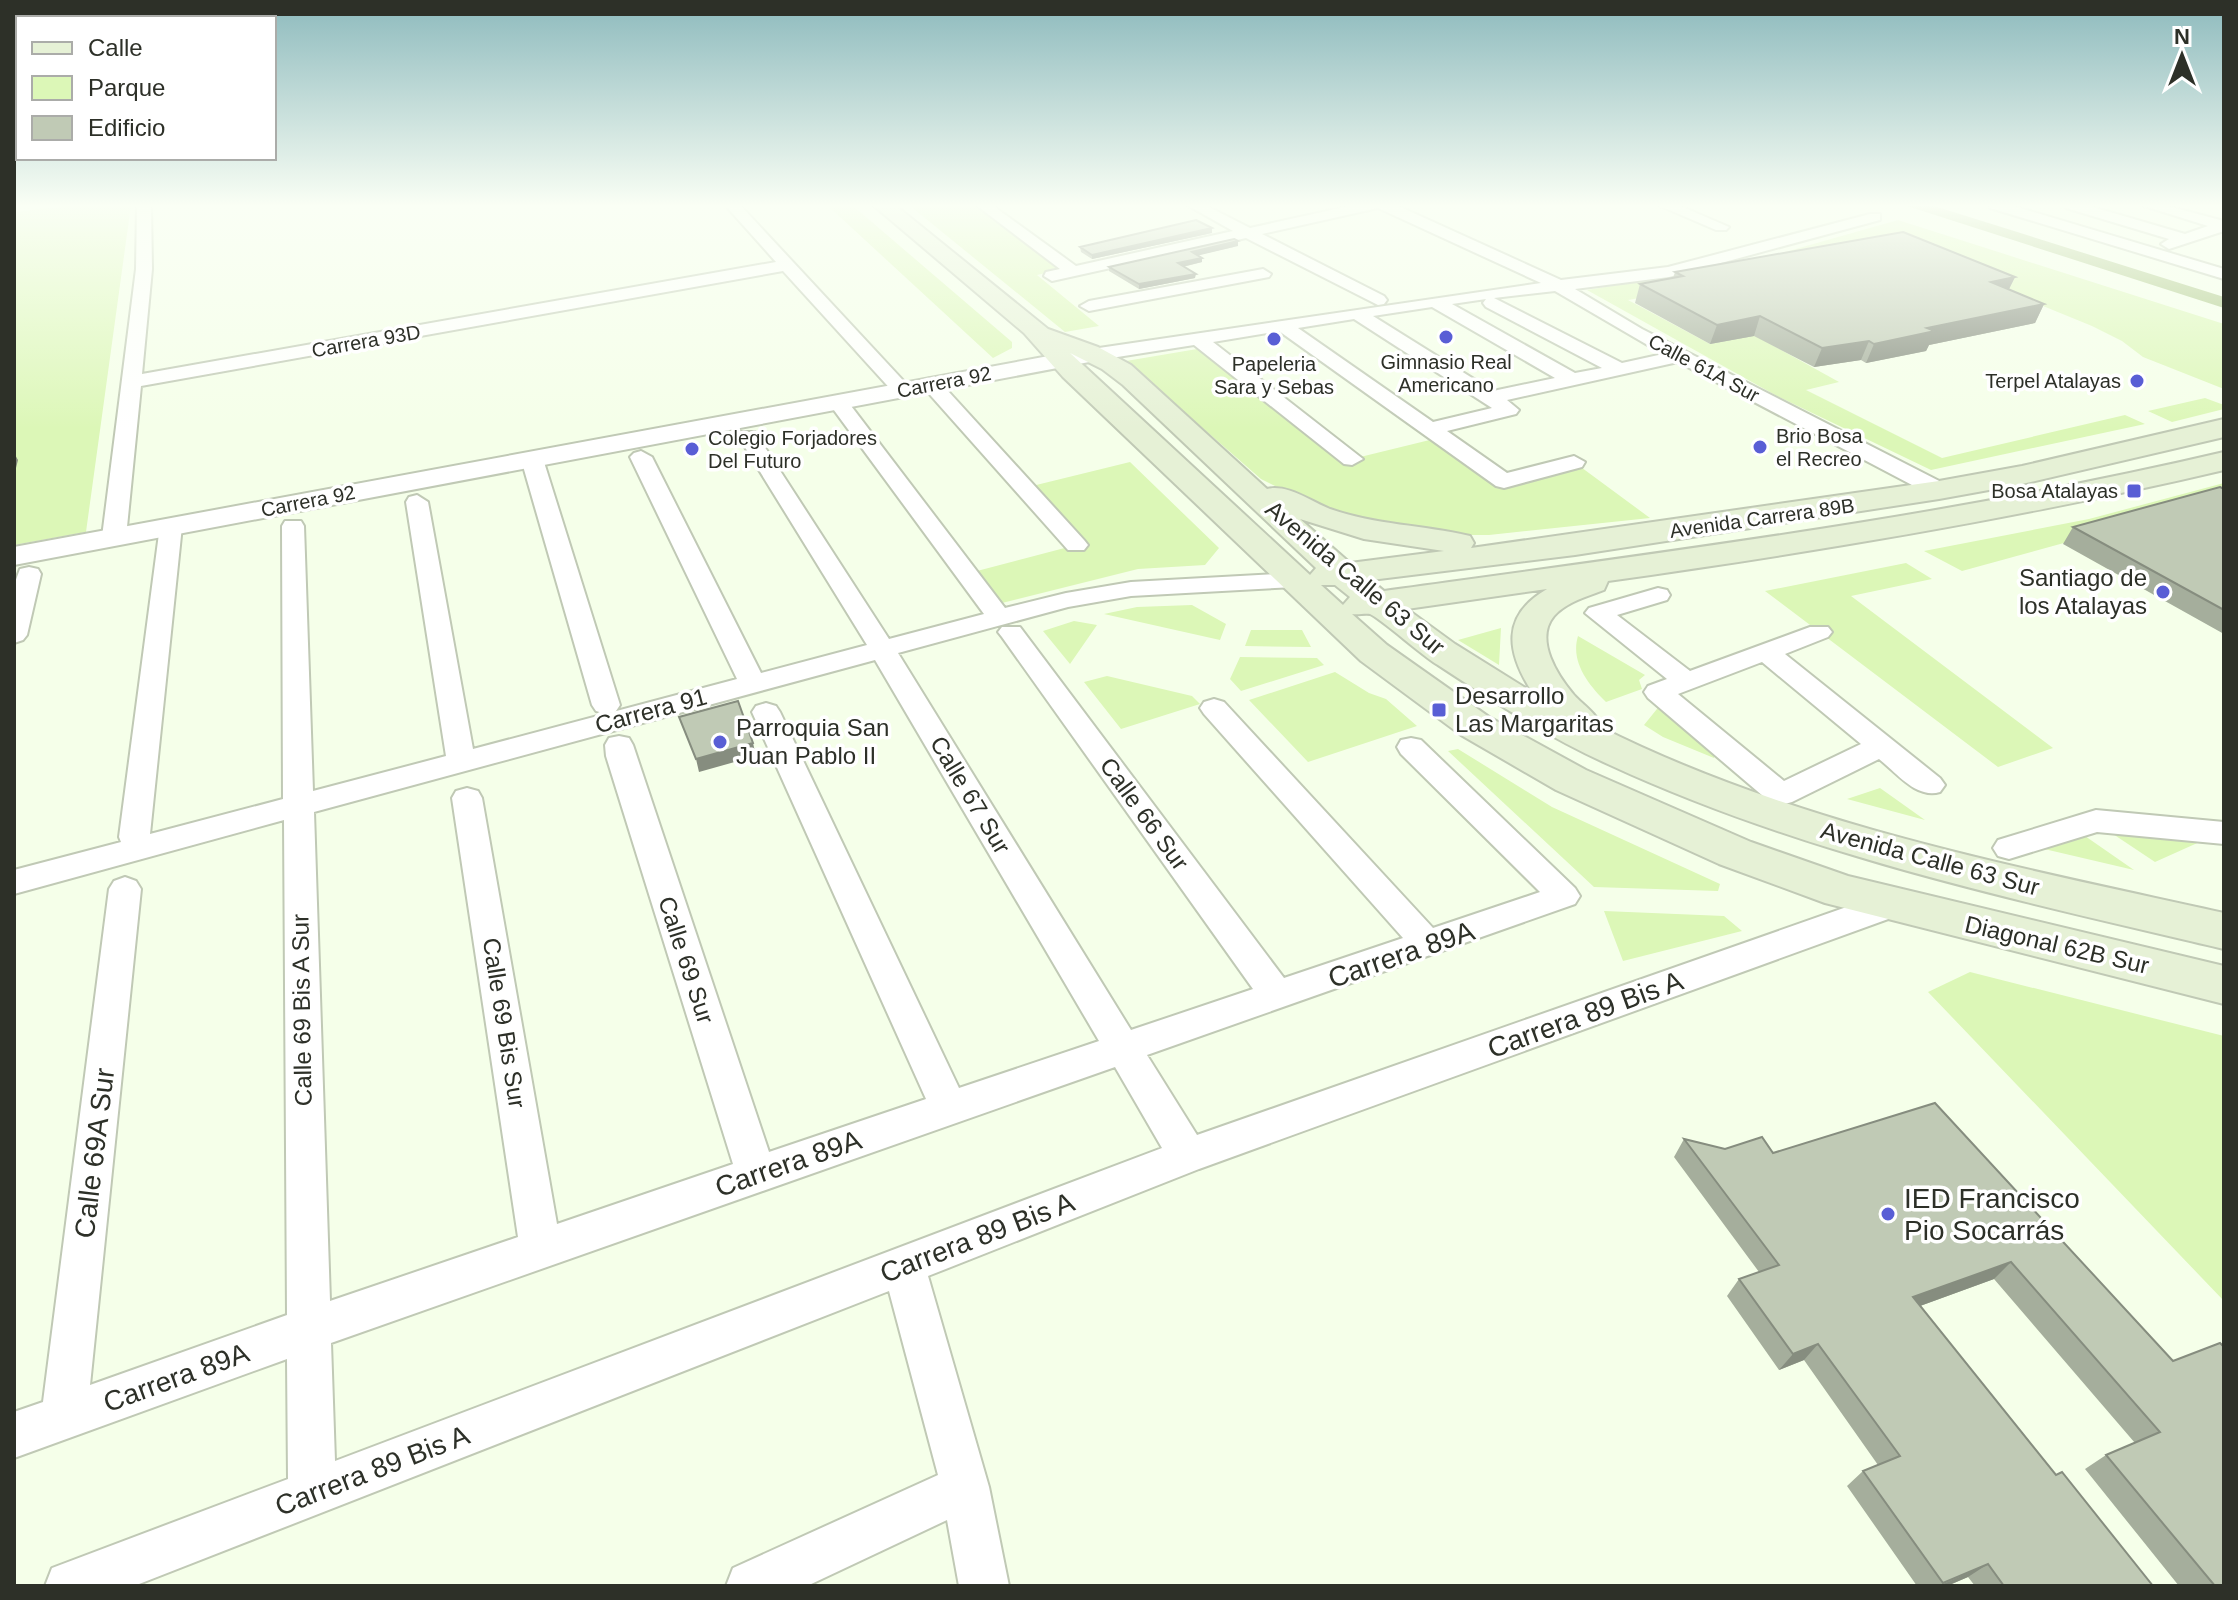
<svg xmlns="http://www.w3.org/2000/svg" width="2238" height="1600" viewBox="0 0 2238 1600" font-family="Arial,sans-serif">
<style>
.green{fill:#dcf7b7}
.water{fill:#a6c37d}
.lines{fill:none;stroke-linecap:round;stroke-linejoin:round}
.minor-casing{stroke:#c0c9b5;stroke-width:4}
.tertiary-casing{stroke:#c0c9b5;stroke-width:4}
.secondary-casing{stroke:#c0c9b5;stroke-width:4}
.minor{fill:#fff;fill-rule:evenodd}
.tertiary{fill:#fff;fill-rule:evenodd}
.secondary{fill:#e6f1d6;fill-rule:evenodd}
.wall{fill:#a5ae9c}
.shaded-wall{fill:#868d7f}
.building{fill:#c0cab5;stroke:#868d7f;stroke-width:2}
.poi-dot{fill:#595ed5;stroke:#fff;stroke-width:3}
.labels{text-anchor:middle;stroke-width:7;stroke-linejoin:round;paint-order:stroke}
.far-street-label{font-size:20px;fill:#2d3028;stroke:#fff}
.far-poi-label{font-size:20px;fill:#2d3028;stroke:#fff}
.street-label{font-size:24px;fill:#2d3028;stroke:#fff}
.poi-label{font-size:24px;fill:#2d3028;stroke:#fff;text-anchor:start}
.near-street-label{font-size:28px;fill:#2d3028;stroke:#fff}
.near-poi-label{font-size:28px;fill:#2d3028;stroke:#fff;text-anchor:start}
</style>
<rect width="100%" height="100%" fill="#f5ffe9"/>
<path class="green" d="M76,205H131L86,532L14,545V212Z
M827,205H852L1012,342V348L993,358Z
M909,205H974L1063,269L1037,275L1099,326L1065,332Z
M1898,220L2224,324V389L2143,357L2122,341L2092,326L1908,251L1628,300L1710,344L1754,335L1839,382L1806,390L1942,458L2125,415L2145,424L1931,470L1777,396L1587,290L1743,264Z
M1209,347L1352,459L1442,437L1504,481L1574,462L1650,518L1489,535H1430L1392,528L1316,506L1261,479L1126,361Z
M2205,398L2224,405V409L2172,422L2148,411Z
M1130,462L1219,548L1205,565L1138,569L1002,603L977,571L1076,545L1024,488Z
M2224,483V499L1962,571L1924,551L2089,519Z
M1906,563L1932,579L1851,596L2053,748L1998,767L1765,591Z
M1192,605L1226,624L1220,640L1104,614L1137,607Z
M1074,621L1097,625L1070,664L1043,631Z
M1501,628L1499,665L1458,640Z
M1251,630H1302L1311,647L1245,646Z
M1578,636L1645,675L1639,680L1642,689L1606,702C1589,685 1570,662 1578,636Z
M1240,657L1317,658L1324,665L1241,691L1230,679Z
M1335,672L1369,693L1386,699L1417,726L1308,762L1249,700Z
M1107,676L1192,696L1200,704L1121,729L1084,682Z
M1661,704L1716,749L1714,758L1663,737L1644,725Z
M1458,749L1552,807L1720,884L1718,891L1594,887L1448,751Z
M1880,788L1925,820L1847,799Z
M2107,830L2204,840L2155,862Z
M2085,836L2134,870L2040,848Z
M1604,911L1724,916L1742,931L1623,961Z
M1970,972L2224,1036V1301L1928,992Z"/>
<path class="water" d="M1904,205H1931L2224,297V308Z"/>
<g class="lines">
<g class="minor-casing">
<path id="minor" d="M137,205H151L152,269L142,374L776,262L725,205H740L912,390L909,394H895L783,271L141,386L126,537L122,542H106L102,537L136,269Z
M976,205H992L1076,266L1233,231L1187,205H1205L1250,228L1354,205H1396L1561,280L1668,267L1870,214H1880V220L1669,277L1575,289L1642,329L1947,485L1950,490L1947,495H1931L1678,362L1507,400L1519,410L1516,414L1447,431L1507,473L1574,456L1585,462L1582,467L1504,488L1496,486L1279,331L1213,342L1363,459L1352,465L1344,464L1194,345L1092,361L1083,355L1092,349L1541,283L1378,208L1262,234L1384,296L1387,300L1384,304L1378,305L1246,238L1052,281L1044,276L1046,272L1060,269ZM1555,291L1663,354L1622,363L1494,298ZM1486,299L1483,303L1486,307L1602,368L1575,373L1452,304ZM1432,307L1555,378L1493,391L1373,316ZM1354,319L1492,408L1433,422L1298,328Z
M1658,205H1678L1729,227L1726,230H1716Z
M1988,205H2010L2224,269V279L1990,208Z
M2064,205H2086L2185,234L2208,226L2141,205H2164L2224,221V231L2169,249L2161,244L2169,239L2066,208Z
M1263,269L1271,274L1269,277L1089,311L1080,306L1089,301Z
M931,378L938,380L1084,540L1088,545L1084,550H1068L924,388L921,384L924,380Z
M838,396L845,398L1005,608L1066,593L1131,582L1295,573L1304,575L1307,580L1304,585L1295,587L1131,596L1068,607L898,653L1131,1030L1253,989L1002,637L998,632L1002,627H1020L1284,978L1403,938L1204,714L1200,708L1204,702L1214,699L1224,702L1433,928L1540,892L1401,754L1397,747L1401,740L1411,738L1421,740L1575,888L1580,896L1575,904L1147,1055L1197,1135L1878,896L1890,893L1902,896L1906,905L1902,914L1199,1169L928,1276L989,1487L1009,1586H959L947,1520L807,1586H726L733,1568L938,1475L889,1291L134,1586H45L52,1568L288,1479L287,1359L14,1458V1412L43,1402L109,889L114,881L125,877L136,881L141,889L90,1385L287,1315L284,820L14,894V870L121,842L119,837L160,526L163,521H179L182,526L150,834L283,799L282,526L285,521H301L304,526L313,791L446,756L406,502L409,497L417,495L428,502L473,749L737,679L630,457L634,453L641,451L652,457L761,673L867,645L738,436L741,432H755L889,639L984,614L828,402ZM875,660L1099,1041L959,1088L780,712L776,706L766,703L756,706L752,712L926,1099L769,1152L633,745L629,738L619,736L609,738L605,745L606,756L733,1164L557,1224L482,798L478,791L467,788L456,791L452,798L518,1237L330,1301L314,812ZM1115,1067L1162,1148L335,1461L331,1343Z
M532,453L543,459L620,705L616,711L606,714L596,711L592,705L521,459Z
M29,567L38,569L41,574L27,635L23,640L14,643V585L20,569Z
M1658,588L1667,590L1670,595L1667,600L1617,615L1690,671L1810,627H1828L1832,632L1828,637L1785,654L1940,778L1945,785L1940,792C1916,799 1897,773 1879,759L1792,802L1781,805L1770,802L1648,698L1644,692L1648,686L1667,679L1585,613L1589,608ZM1762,662L1861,744L1784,781L1678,694Z
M2096,810L2224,822V844L2097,832L2009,859L1998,856L1993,848L1998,840Z"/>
</g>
<g class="tertiary-casing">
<path id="tertiary" d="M1092,348L1103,355L1100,360L14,565V547Z"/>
</g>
<g class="secondary-casing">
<path id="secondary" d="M873,205H895L1048,329L1098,347L1131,365L1267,489C1288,484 1310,501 1330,509C1376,525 1423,525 1470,536L1474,543L1471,548L1939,481L2022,466L2224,419V437L2022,484L1939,499L1575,555L1371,580L1384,591C1666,552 1947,517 2224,452V470C2020,518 1815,552 1608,581L1604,590C1588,596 1566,602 1554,616C1534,640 1558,676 1574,695C1583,705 1599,715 1600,727C1795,825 2013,866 2224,913V949C2017,900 1805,855 1610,765C1550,738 1494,702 1438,665C1424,657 1380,618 1370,614C1365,613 1358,615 1352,614L1387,645L1489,717L1586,770L1751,842L1848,876L2224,966V1004L1825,903L1719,864L1556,790L1461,735L1361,661L1063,377L1024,333ZM1070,353L1102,369L1123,385L1316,568L1310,575ZM1300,519L1364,539L1444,551L1350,563ZM1321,585H1335L1350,597L1343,605ZM1547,589C1500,616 1507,653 1532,692L1455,644L1407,609Z"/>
</g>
<use href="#minor" class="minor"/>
<use href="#tertiary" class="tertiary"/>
<use href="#secondary" class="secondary"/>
</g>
<path class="wall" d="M1212,233L1092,259L1081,252L1080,247Z
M1238,246L1198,255L1202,262L1183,267L1195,278L1139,289L1109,271V267Z
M1675,272L2015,277L2009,289L2044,304L2035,323L1929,345L1926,351L1866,363L1861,360L1814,367L1754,336L1710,344L1635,303L1640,284L1673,278Z
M2224,489V634L2063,544L2073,527Z
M1935,1103L2173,1361L2224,1586H2179L2085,1469L2106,1455L2135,1443L1994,1279L1920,1306L2056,1475L2153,1586H1975L1968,1577L1947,1586H1917L1847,1486L1863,1471L1878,1465L1804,1360L1779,1370L1727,1296L1739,1279L1759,1272L1674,1157L1684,1139L1725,1149L1773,1153Z"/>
<path class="shaded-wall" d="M1212,228V233L1092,259V255Z
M1238,241V246L1192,257V252Z
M1202,258V262L1177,268L1178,263Z
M1196,274L1195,278L1139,289V284Z
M2015,277L2006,295L1991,282Z
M2044,304L2035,323L1929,345L1926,351L1866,363L1874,344L1927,328Z
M1760,316L1754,336L1710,344L1717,325Z
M1869,341L1861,360L1814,367L1822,348Z
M14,453L18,460L14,476Z
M753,743L756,756L699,772L696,759Z
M2011,1262L1994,1279L1898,1314L1913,1297Z
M1818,1344L1804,1360L1779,1370L1793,1354Z
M1988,1564L1968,1577L1947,1586H1939Z"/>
<path class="building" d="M1196,220L1212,228L1092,255L1080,247Z
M1903,232L2015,277L1991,282L2044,304L1927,328L1935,331L1874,344L1869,341L1822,348L1760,316L1717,325L1640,284L1683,276L1675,272Z
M1234,239L1238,241L1192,252L1202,258L1178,263L1196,274L1139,284L1109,267Z
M2220,487L2224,489V610L2073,527Z
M738,701L753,743L696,759L679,717Z
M1935,1103L2173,1361L2220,1343L2224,1347V1586H2215L2106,1455L2160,1432L2011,1262L1913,1297L2056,1475L2062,1472L2153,1586H2004L1988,1564L1943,1583L1863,1471L1900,1456L1818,1344L1793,1354L1739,1279L1779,1265L1684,1139L1725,1149L1762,1137L1773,1153Z"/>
<linearGradient id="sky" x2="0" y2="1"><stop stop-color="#8dbabd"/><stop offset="0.48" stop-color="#fafff5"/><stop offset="1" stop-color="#fafff5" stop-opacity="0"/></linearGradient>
<rect width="2238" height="429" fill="url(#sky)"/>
<g class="poi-dot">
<circle cx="1446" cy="337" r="8"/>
<circle cx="1274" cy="339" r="8"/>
<circle cx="2137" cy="381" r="8"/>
<circle cx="1760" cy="447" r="8"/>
<circle cx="692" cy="449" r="8"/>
<rect x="2126" y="483" width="16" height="16" rx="4"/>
<circle cx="2163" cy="592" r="8"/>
<rect x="1431" y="702" width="16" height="16" rx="4"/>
<circle cx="720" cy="742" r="8"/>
<circle cx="1888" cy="1214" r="8"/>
</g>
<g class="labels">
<g class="far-street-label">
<text transform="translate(366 341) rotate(-10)" y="7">Carrera 93D</text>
<text transform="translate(1704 368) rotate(28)" y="7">Calle 61A Sur</text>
<text transform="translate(944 382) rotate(-11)" y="7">Carrera 92</text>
<text transform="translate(308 501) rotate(-11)" y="7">Carrera 92</text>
<text transform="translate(1762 518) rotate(-8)" y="7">Avenida Carrera 89B</text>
</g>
<g class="far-poi-label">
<text x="1446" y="369">Gimnasio Real<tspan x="1446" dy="23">Americano</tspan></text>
<text x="1274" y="371">Papeleria<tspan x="1274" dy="23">Sara y Sebas</tspan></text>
<text x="2121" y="388" text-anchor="end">Terpel Atalayas</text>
<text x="1776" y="443" text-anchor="start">Brio Bosa<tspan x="1776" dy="23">el Recreo</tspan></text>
<text x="708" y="445" text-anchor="start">Colegio Forjadores<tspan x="708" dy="23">Del Futuro</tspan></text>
<text x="2118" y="498" text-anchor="end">Bosa Atalayas</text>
</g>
<g class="street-label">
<text transform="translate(1355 578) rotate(40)" y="8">Avenida Calle 63 Sur</text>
<text transform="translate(651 711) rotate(-15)" y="8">Carrera 91</text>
<text transform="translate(970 795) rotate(59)" y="8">Calle 67 Sur</text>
<text transform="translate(1144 814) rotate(54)" y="8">Calle 66 Sur</text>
<text transform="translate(1930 859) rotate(15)" y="8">Avenida Calle 63 Sur</text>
<text transform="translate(2057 945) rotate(13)" y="8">Diagonal 62B Sur</text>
<text transform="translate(686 960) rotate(72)" y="8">Calle 69 Sur</text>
<text transform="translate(302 1010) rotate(-91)" y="8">Calle 69 Bis A Sur</text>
<text transform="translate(504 1023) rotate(81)" y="8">Calle 69 Bis Sur</text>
</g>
<g class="poi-label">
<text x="2147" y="586" text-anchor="end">Santiago de<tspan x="2147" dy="28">los Atalayas</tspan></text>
<text x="1455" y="704">Desarrollo<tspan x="1455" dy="28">Las Margaritas</tspan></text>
<text x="736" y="736">Parroquia San<tspan x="736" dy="28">Juan Pablo II</tspan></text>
</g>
<g class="near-street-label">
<text transform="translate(1401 954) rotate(-19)" y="10">Carrera 89A</text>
<text transform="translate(1585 1014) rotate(-20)" y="10">Carrera 89 Bis A</text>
<text transform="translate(94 1153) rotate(-83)" y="10">Calle 69A Sur</text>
<text transform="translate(788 1163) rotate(-19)" y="10">Carrera 89A</text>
<text transform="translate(977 1237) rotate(-21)" y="10">Carrera 89 Bis A</text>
<text transform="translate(176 1377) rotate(-20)" y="10">Carrera 89A</text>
<text transform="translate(372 1470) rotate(-21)" y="10">Carrera 89 Bis A</text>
</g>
<g class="near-poi-label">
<text x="1904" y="1208">IED Francisco<tspan x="1904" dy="32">Pio Socarrás</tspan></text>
</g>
</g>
<rect width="2238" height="1600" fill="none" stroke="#2d3028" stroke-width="32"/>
<rect x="16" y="16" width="260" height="144" fill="#ffffff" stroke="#abaca9" stroke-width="2"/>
<rect x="32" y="42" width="40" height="12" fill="#e6f1d6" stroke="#abaca9" stroke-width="2"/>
<text x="88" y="56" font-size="24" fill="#2d3028">Calle</text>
<rect x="32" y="76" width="40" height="24" fill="#dcf7b7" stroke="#abaca9" stroke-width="2"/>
<text x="88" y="96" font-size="24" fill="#2d3028">Parque</text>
<rect x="32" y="116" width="40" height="24" fill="#c0cab5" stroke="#abaca9" stroke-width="2"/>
<text x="88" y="136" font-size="24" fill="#2d3028">Edificio</text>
<g transform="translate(2182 56)" stroke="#ffffff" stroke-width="6" paint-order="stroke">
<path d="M0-6L14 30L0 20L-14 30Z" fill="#2d3028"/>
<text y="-12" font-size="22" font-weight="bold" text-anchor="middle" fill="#2d3028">N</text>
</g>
</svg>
